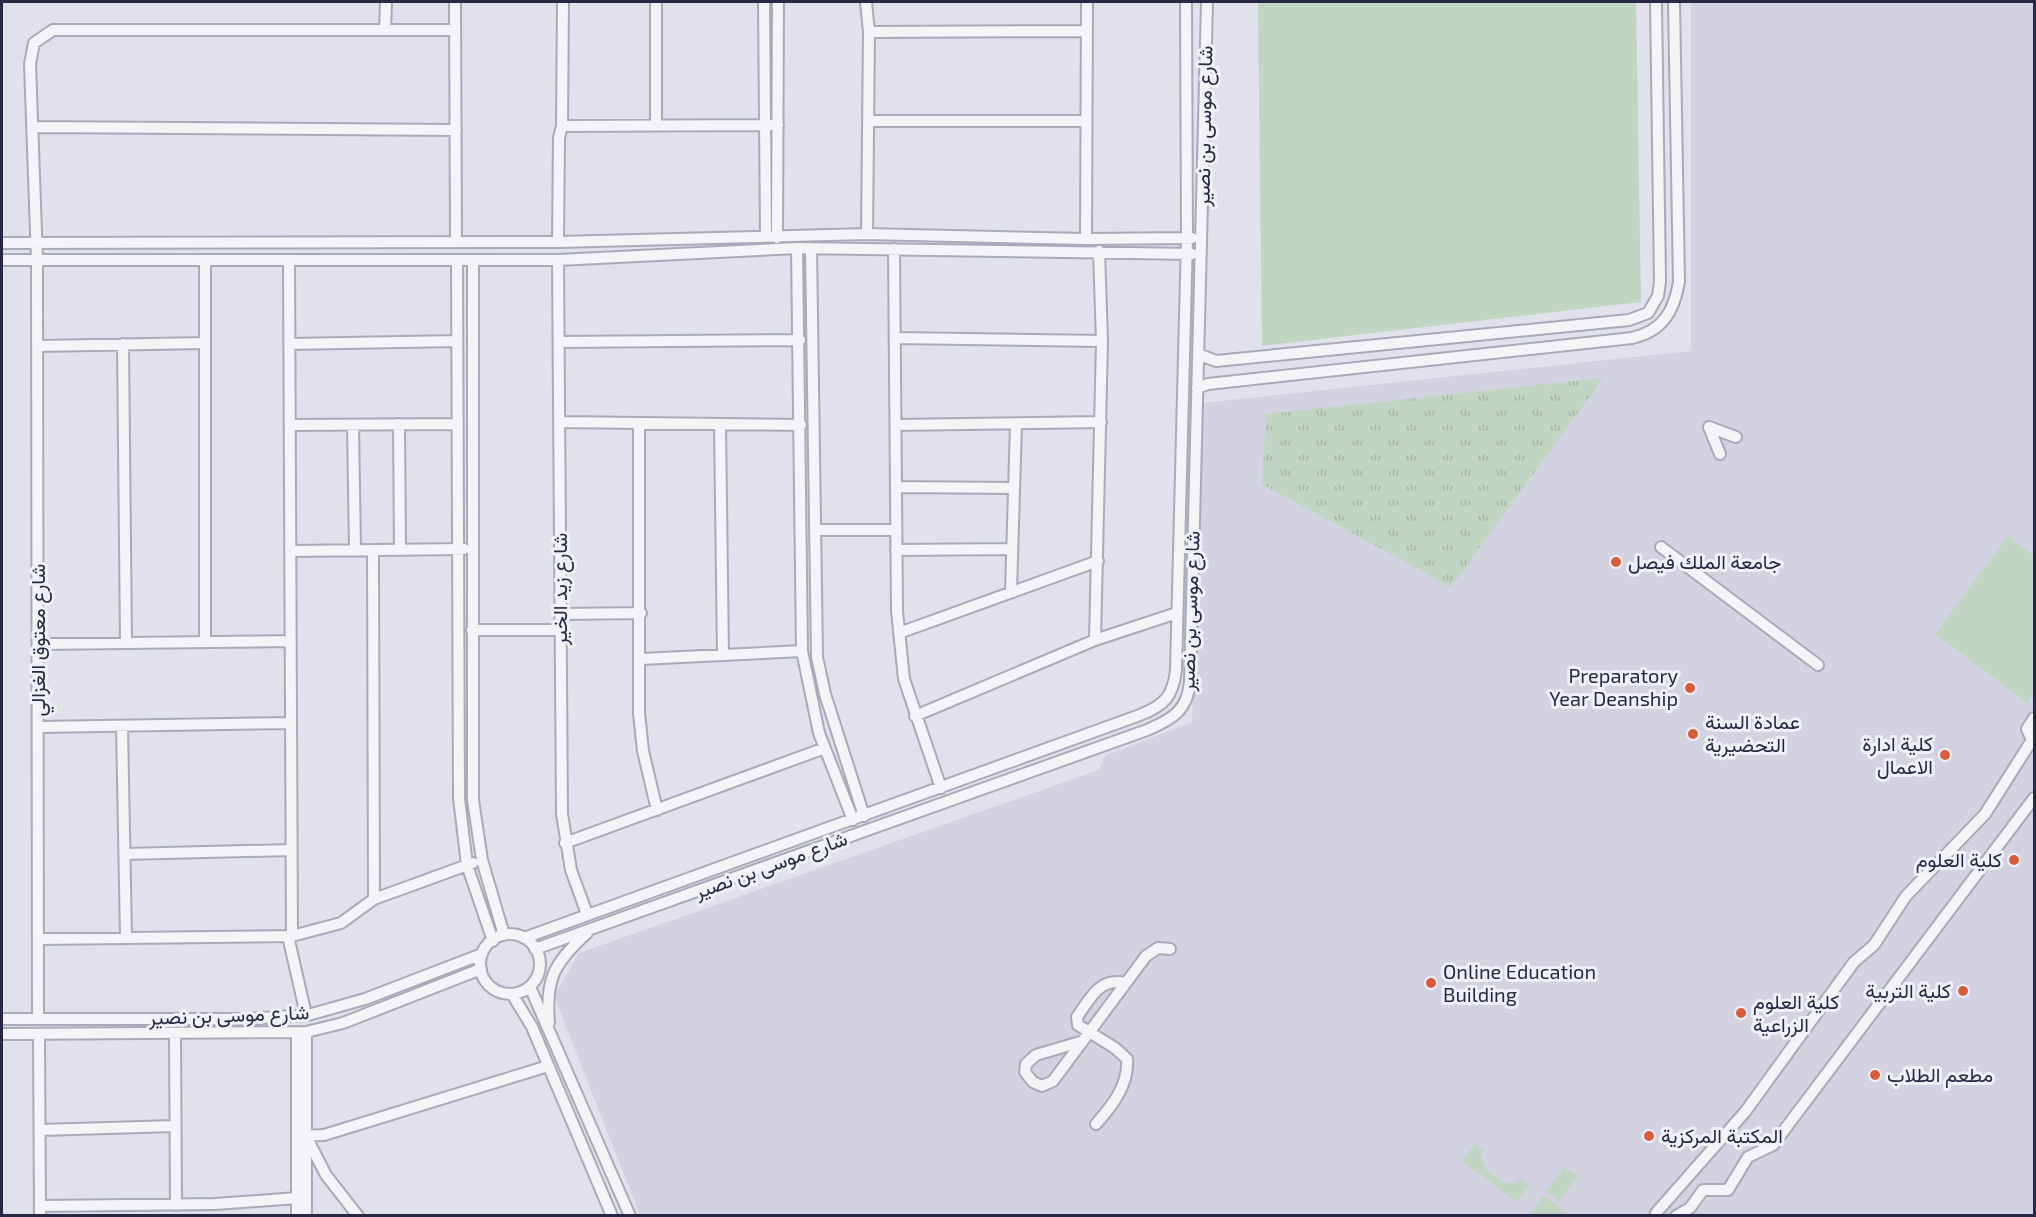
<svg xmlns="http://www.w3.org/2000/svg" width="2036" height="1217" viewBox="0 0 2036 1217" font-family="'Exo 2',Vazirmatn,sans-serif">
<style>
.built{fill:#d2d2e0}
.grass{fill:url(#grass-tufts)}
.green{fill:#c1d5c3}
.lines{fill:none;stroke-linecap:round;stroke-linejoin:round}
.minor-casing{stroke:#a8aab8;stroke-width:14}
.minor{stroke:#f3f3f8;stroke-width:10}
.poi-dot{fill:#d95b3c;stroke:#f0f1f8;stroke-width:2}
.labels{text-anchor:middle;stroke-width:6;stroke-linejoin:round;paint-order:stroke}
.street-label{font-size:20px;fill:#272843;stroke:#f0f1f8}
.poi-label{font-size:20px;fill:#272843;stroke:#f0f1f8;text-anchor:start}
</style>
<defs>
<pattern id="grass-tufts" width="24" height="20" patternUnits="userSpaceOnUse" patternTransform="scale(1.5)"><rect width="24" height="20" fill="#c1d5c3"/><path d="M3 7l-1-3M5 7V3M7 7l1-3M15 17l-1-3M17 17v-4M19 17l1-3" fill="none" stroke="#a6b7a9"/></pattern>
</defs>
<rect width="100%" height="100%" fill="#e0e1ea"/>
<path class="built" d="M1691,2H2034V1215H640L554,996L579,953L1099,770L1105,756L1192,722L1203,403L1691,351Z"/>
<path class="grass" d="M1603,378L1451,587L1262,484L1266,414Z"/>
<path class="green" d="M1258,2H1636L1641,302L1262,346Z
M2008,536L2034,555V693L2027,703L1935,634Z
M1475,1144L1483,1151C1476,1167 1494,1175 1505,1183L1516,1182L1520,1178L1529,1185L1517,1202L1462,1161Z
M1564,1167L1578,1176L1559,1201L1546,1192Z
M1543,1195L1569,1215H1534L1531,1213Z"/>
<g class="lines">
<g class="minor-casing">
<path id="minor" d="M455,2L456,242
M563,2L562,126L778,125
M656,2V126
M764,2L766,237
M866,2L869,32
M385,30L386,2
M870,121H1086
M33,127L456,130
M867,234L869,32L1086,31
M777,238L778,2
M1086,239L1087,2
M558,242L559,138L562,126
M2,243L558,242L867,234L1086,239L1192,238
M797,248L802,651L819,733L853,820
M811,248L817,657L825,694L864,816
M894,249L897,611L904,679L941,788
M2,260H558L797,248L1192,254
M205,260V642
M289,260L292,936
M457,260L459,798L467,865L493,941
M473,260V800L482,860L504,935
M558,260L562,814L571,870L587,914
M896,338L1102,341
M559,342L800,340
M123,344L126,643
M289,344L457,341
M38,346L205,343
M1198,354L1216,361L1629,320L1648,313L1658,296L1660,282L1656,2
M1197,388L1208,384L1632,338C1663,331 1674,311 1679,282L1674,2
M559,422L801,425
M639,423V713L643,751L657,810
M399,424L400,549
M720,424L723,655
M290,425L458,424
M353,425L355,550
M896,425L1101,422
M1720,454L1709,427L1736,437
M896,487L1014,488
M816,530H896
M1661,547L1818,665
M373,550L374,899
M896,550L1012,549
M290,551L464,549
M1011,592L1016,424
M561,614L641,613
M472,630H561
M899,633L1098,561
M1095,640L1102,341L1099,251
M38,644L290,641
M641,659L802,651
M915,716L1095,640L1177,613
M122,726L126,938
M39,727L291,723
M565,843L825,748
M125,854L291,850
M480 964a30 30 0 1 1 60 0a30 30 0 1 1-60 0Z
M288,936L306,1015
M524,938L1140,715C1165,705 1173,696 1176,670L1187,238L1186,2
M39,939L292,936L341,923L374,899L473,863
M535,949L1147,730C1173,719 1188,710 1190,681L1207,2
M530,987L630,1216
M512,994L532,1027L612,1216
M2,1019H248L308,1015L365,999L482,954
M38,1019L37,260L30,64L34,43L53,30H455
M549,1023C545,978 555,962 587,933
M297,1033V1216
M2,1034L306,1032L343,1023L481,969
M39,1034L40,1216
M175,1034L176,1205
M1080,1042L1036,1055L1026,1064L1025,1072L1033,1082L1042,1086L1053,1081L1146,956L1158,948L1170,949
M1096,1124C1112,1106 1129,1085 1127,1059L1115,1048L1078,1025L1077,1017C1090,999 1099,977 1125,983
M40,1130L175,1126
M298,1136L324,1135L548,1066
M309,1142L326,1175L358,1216
M40,1206L215,1204L297,1198
M306,1216V1032
M1657,1216L1656,1213L1745,1112L1854,962L1874,945L1906,896L1985,814L2032,740L2027,729L2034,718
M1676,1216L1690,1208L1703,1190H1728L1748,1157L1773,1145L2034,798"/>
</g>
<use href="#minor" class="minor"/>
</g>
<g class="poi-dot">
<circle cx="1616" cy="562" r="6"/>
<circle cx="1690" cy="688" r="6"/>
<circle cx="1693" cy="734" r="6"/>
<circle cx="1945" cy="755" r="6"/>
<circle cx="2014" cy="860" r="6"/>
<circle cx="1431" cy="983" r="6"/>
<circle cx="1963" cy="991" r="6"/>
<circle cx="1741" cy="1013" r="6"/>
<circle cx="1875" cy="1075" r="6"/>
<circle cx="1649" cy="1136" r="6"/>
</g>
<g class="labels">
<g class="street-label">
<text transform="translate(1204 126) rotate(-89)" y="7">شارع موسى بن نصير</text>
<text transform="translate(560 589) rotate(-90)" y="7">شارع زيد الخير</text>
<text transform="translate(1190 611) rotate(-88)" y="7">شارع موسى بن نصير</text>
<text transform="translate(38 640) rotate(-90)" y="7">شارع معتوق الغزالي</text>
<text transform="translate(771 865) rotate(-20)" y="7">شارع موسى بن نصير</text>
<text transform="translate(229 1015) rotate(-2)" y="7">شارع موسى بن نصير</text>
</g>
<g class="poi-label">
<text x="1628" y="569">جامعة الملك فيصل</text>
<text x="1678" y="683" text-anchor="end">Preparatory<tspan x="1678" dy="23">Year Deanship</tspan></text>
<text x="1705" y="729">عمادة السنة<tspan x="1705" dy="23">التحضيرية</tspan></text>
<text x="1933" y="751" text-anchor="end">كلية ادارة<tspan x="1933" dy="23">الاعمال</tspan></text>
<text x="2002" y="867" text-anchor="end">كلية العلوم</text>
<text x="1443" y="979">Online Education<tspan x="1443" dy="23">Building</tspan></text>
<text x="1951" y="998" text-anchor="end">كلية التربية</text>
<text x="1753" y="1009">كلية العلوم<tspan x="1753" dy="23">الزراعية</tspan></text>
<text x="1887" y="1082">مطعم الطلاب</text>
<text x="1661" y="1143">المكتبة المركزية</text>
</g>
</g>
<rect width="2036" height="1217" fill="none" stroke="#272843" stroke-width="6"/>
</svg>
